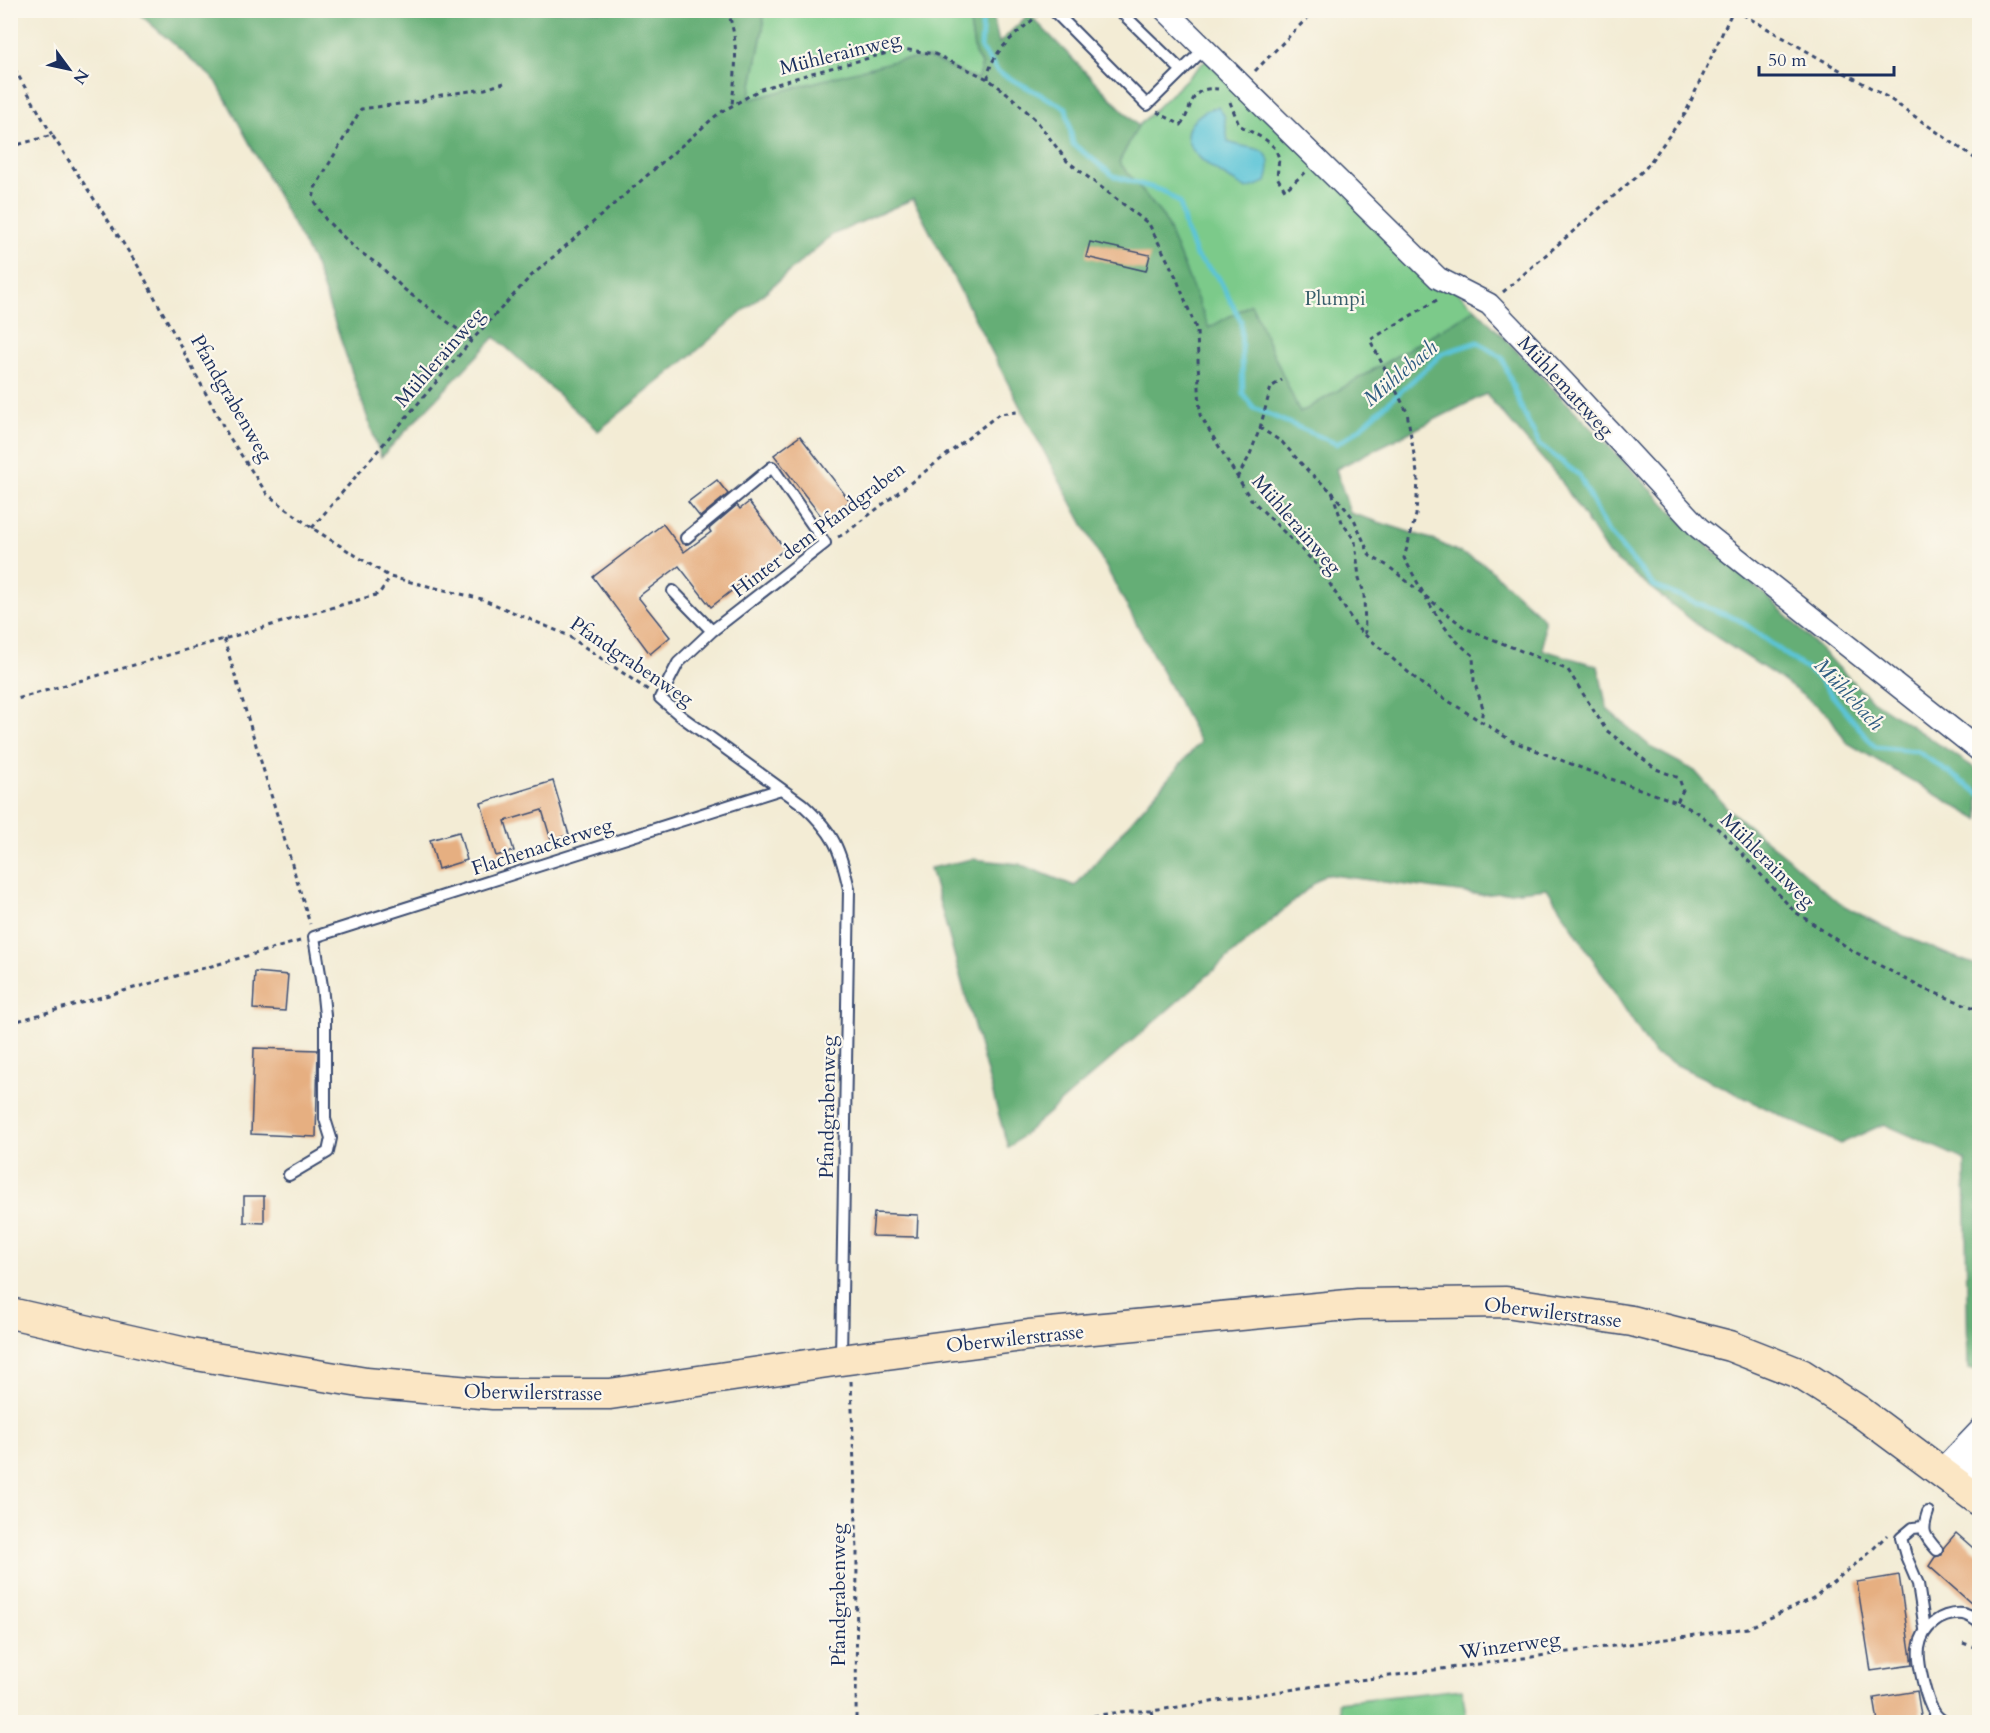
<svg xmlns="http://www.w3.org/2000/svg" width="1990" height="1733" viewBox="0 0 1990 1733" font-family="Cardo,serif">
<style>
.green{fill:#7cca8a;stroke:#4c7c74;stroke-width:1.5}
.forest{fill:#65ae76;stroke:#406e6a;stroke-width:1.5}
.water{fill:#5bc4d7;stroke:#3b7a9a;stroke-width:1.5}
.lines{fill:none;stroke-linecap:round;stroke-linejoin:round}
.stream{stroke:#5bc4d7;stroke-width:5}
.building{fill:#e6af81}
.lane-casing{stroke:#3b4b70;stroke-width:14}
.street-casing{stroke:#3b4b70;stroke-width:24}
.secondary-casing{stroke:#3b4b70;stroke-width:33}
.path{stroke:#3b4b70;stroke-width:3;stroke-dasharray:4.5 4.5;stroke-linecap:butt}
.lane{stroke:#fff;stroke-width:10}
.street{stroke:#fff;stroke-width:21}
.secondary{stroke:#fbe6c4;stroke-width:30}
.labels{text-anchor:middle;stroke-width:4.5;stroke-linejoin:round;paint-order:stroke}
.street-label{font-size:20px;fill:#1b2f5e;stroke:#fbf7ec}
.park-label{font-size:20px;fill:#385e6b;stroke:#fbf7ec}
.water-label{font-size:21px;font-style:italic;fill:#2e5c82;stroke:#fbf7ec}
</style>
<rect width="100%" height="100%" fill="#fbf7ec"/>
<filter id="ink" filterUnits="userSpaceOnUse"><feTurbulence type="fractalNoise" baseFrequency=".0167" numOctaves="2"/><feDisplacementMap in="SourceGraphic" scale="12" xChannelSelector="R" yChannelSelector="G"/><feConvolveMatrix kernelMatrix="1 2 1 2 8 2 1 2 1" color-interpolation-filters="sRGB"/></filter>
<filter id="wash" filterUnits="userSpaceOnUse"><feTurbulence type="fractalNoise" baseFrequency=".008" numOctaves="4" result="noise"/><feDisplacementMap in="SourceGraphic" scale="24" xChannelSelector="R" yChannelSelector="G"/><feGaussianBlur stdDeviation="1.35" result="paint"/><feColorMatrix in="noise" values="0 0 0 0 0 0 0 0 0 0 0 0 0 0 0 0 0 1.4 0 .05"/><feComposite in="paint" operator="in"/></filter>
<g filter="url(#wash)">
<rect width="100%" height="100%" fill="#f3ecd5"/>
<path class="green" d="M762,11H968L975,54L982,65L978,80L929,58L749,100L764,23Z
M1206,60L1476,309L1300,414L1251,304L1209,329L1186,274L1119,162L1138,126Z
M1462,1689L1467,1722H1341L1338,1702Z"/>
<path class="forest" d="M136,11H762L764,23L749,100L898,60L929,58L977,80L982,65L975,54L968,11H992L999,43L1029,14L1138,126L1119,162L1164,218L1209,328L1251,304L1300,413L1476,309L1694,534L1770,599L1869,698L1979,771V820L1846,742L1829,715L1778,677L1699,626L1608,554L1560,479L1486,394L1336,469L1350,513L1431,539L1484,564L1544,619L1543,650L1598,666L1607,709L1652,748L1695,771L1729,810L1788,858L1837,902L1890,930L1949,955L1979,966V1369H1968L1965,1160L1884,1124L1840,1144L1654,1054L1547,888L1481,895L1325,874L1008,1148L930,868L972,859L1019,864L1075,886L1200,742L1028,422L913,199L832,235L699,349L598,431L495,337L381,457L315,265L216,81Z"/>
<path class="water" d="M1218,107L1224,115L1228,142C1252,152 1278,141 1266,182L1247,189C1229,178 1172,151 1191,124C1198,114 1206,109 1218,107Z"/>
<g class="lines">
<path class="stream" d="M983,10L981,49L998,72L1066,108L1073,144L1114,176L1163,191L1180,203L1185,227L1196,256L1218,277L1241,321L1243,394L1254,408L1337,444L1358,430L1443,353L1478,342L1502,358L1523,412L1540,445L1579,475L1607,530L1654,586L1739,620L1817,677L1875,747L1917,751L1980,794"/>
</g>
<g id="blocks">
<path class="building" d="M1090,242L1150,255L1146,271L1086,257Z
M800,436L850,501L824,520L774,455Z
M717,480L728,494L700,517L688,502Z
M749,502L785,549L711,607L679,566L638,597L670,637L650,654L593,577L663,524L684,552L711,532L709,529L737,505L740,509Z
M553,781L569,835L551,840L542,810L505,821L514,851L496,856L481,803Z
M459,832L467,860L438,869L430,840Z
M255,972L288,975L285,1011L253,1009Z
M254,1048L318,1050L316,1137L251,1134Z
M244,1196H264V1223L244,1222Z
M874,1213L918,1215L917,1237L872,1236Z
M1956,1533L1980,1554V1611L1929,1566L1935,1557L1942,1555L1944,1547Z
M1899,1575L1912,1665L1871,1671L1857,1582Z
M1917,1691L1922,1722H1878L1874,1698Z"/>
</g>
</g>
<g filter="url(#ink)">
<use href="#blocks" fill-opacity="0" stroke="#3b4b70" stroke-width="1.5"/>
<g class="lines">
<g class="lane-casing">
<path id="lane" d="M1053,10L1147,105L1204,49
M1119,10L1182,71
M686,538L772,467L825,543L712,631L678,663L660,698L682,717L802,804C834,833 840,848 849,889L841,1357
M673,591L712,631
M289,1175L328,1152L331,1138L325,1119V1015L322,986L314,937L781,789
M1928,1512C1921,1532 1924,1535 1937,1550
M1923,1527L1913,1528L1901,1538L1906,1556L1918,1584L1925,1629
M1944,1722C1940,1719 1936,1716 1934,1712C1926,1700 1917,1662 1919,1648C1922,1627 1941,1612 1963,1614C1969,1615 1974,1619 1980,1623"/>
</g>
<g class="street-casing">
<path id="street" d="M1165,10L1438,278L1489,304L1564,382L1699,528L1980,751
M1956,1455L1980,1471
M1941,1471L1980,1430"/>
</g>
<g class="secondary-casing">
<path id="secondary" d="M10,1313L190,1354L366,1383L493,1394H610L841,1360L1029,1335L1358,1304L1506,1302L1632,1321L1730,1346L1801,1374L1859,1411L1980,1501"/>
</g>
<path class="path" d="M727,10C740,42 735,72 732,105
M1735,10L1887,97L1980,162
M10,61L52,135
M1255,71L1315,10
M988,79C989,51 1020,32 1039,14
M1230,102L1239,125L1266,140L1275,148L1279,158L1277,177L1285,190L1306,172
M1157,112L1181,125C1194,107 1188,86 1218,89
M10,147L52,135L138,266L228,435L267,494L312,528L390,577L482,599L567,635L648,690
M1503,292L1645,169L1685,114L1733,10
M1437,300L1370,340L1407,412L1418,479L1416,515L1404,558C1423,591 1441,633 1473,655L1474,681L1483,708L1481,721
M472,340L405,290L379,265L357,250L326,220L313,200L315,188L361,109L423,101L434,96L485,89L504,83
M1260,428L1271,387L1282,380
M1237,478L1249,457L1260,428L1282,442L1308,471L1332,492L1342,522L1355,541L1359,578L1364,593L1365,634
M1332,492L1354,519L1370,556L1388,566L1465,628L1568,670L1606,730L1656,769L1679,778L1683,790L1677,802
M312,528L472,340L530,277L718,114L761,89L812,73L903,49L935,54L988,79L1007,93L1036,120L1067,161L1149,224L1176,277L1197,331L1200,415L1250,498L1320,568L1357,628L1423,685L1512,741L1594,773L1677,802L1698,813L1723,833L1794,911L1853,951L1922,988L1980,1010
M838,537L846,533L999,414L1017,412
M224,639L310,924
M10,701L379,594L390,577
M10,1023L300,941
M851,1381L857,1552L856,1722
M1963,1643L1980,1649
M1152,1711L1154,1722
M1049,1722L1128,1711H1152L1315,1686L1748,1628L1813,1598L1867,1555L1887,1535"/>
<use href="#lane" class="lane"/>
<use href="#street" class="street"/>
<use href="#secondary" class="secondary"/>
</g>
</g>
<g class="labels">
<g class="street-label">
<text transform="translate(840 53) rotate(-14)" y="7">Mühlerainweg</text>
<text transform="translate(439 357) rotate(-49)" y="7">Mühlerainweg</text>
<text transform="translate(1566 386) rotate(47)" y="7">Mühlemattweg</text>
<text transform="translate(232 398) rotate(60)" y="7">Pfandgrabenweg</text>
<text transform="translate(1297 524) rotate(49)" y="7">Mühlerainweg</text>
<text transform="translate(818 529) rotate(-37)" y="7">Hinter dem Pfandgraben</text>
<text transform="translate(632 661) rotate(34)" y="7">Pfandgrabenweg</text>
<text transform="translate(542 846) rotate(-18)" y="7">Flachenackerweg</text>
<text transform="translate(1768 860) rotate(45)" y="7">Mühlerainweg</text>
<text transform="translate(827 1107) rotate(-89)" y="7">Pfandgrabenweg</text>
<text transform="translate(1553 1312) rotate(7)" y="7">Oberwilerstrasse</text>
<text transform="translate(1015 1338) rotate(-6)" y="7">Oberwilerstrasse</text>
<text transform="translate(533 1392) rotate(1)" y="7">Oberwilerstrasse</text>
<text transform="translate(838 1595) rotate(-90)" y="7">Pfandgrabenweg</text>
<text transform="translate(1510 1645) rotate(-8)" y="7">Winzerweg</text>
</g>
<g class="park-label">
<text x="1335" y="305">Plumpi</text>
</g>
<g class="water-label">
<text transform="translate(1400 373) rotate(-40)" y="7">Mühlebach</text>
<text transform="translate(1849 694) rotate(47)" y="7">Mühlebach</text>
</g>
</g>
<rect width="1990" height="1733" fill="none" stroke="#fbf7ec" stroke-width="36"/>
<g transform="translate(69 69) rotate(123)" stroke="#fbf7ec" stroke-width="4.5" paint-order="stroke">
<path d="M0-4.5L10 22L0 15L-10 22Z" fill="#1b2f5e"/>
<text y="-9" font-size="16" font-weight="bold" text-anchor="middle" fill="#1b2f5e">N</text>
</g>
<path d="M1759 66v9h135v-9" fill="none" stroke="#1b2f5e" stroke-width="3"/>
<text x="1768" y="66" font-size="18" fill="#1b2f5e" stroke="#fbf7ec" stroke-width="4.5" paint-order="stroke">50 m</text>
</svg>
